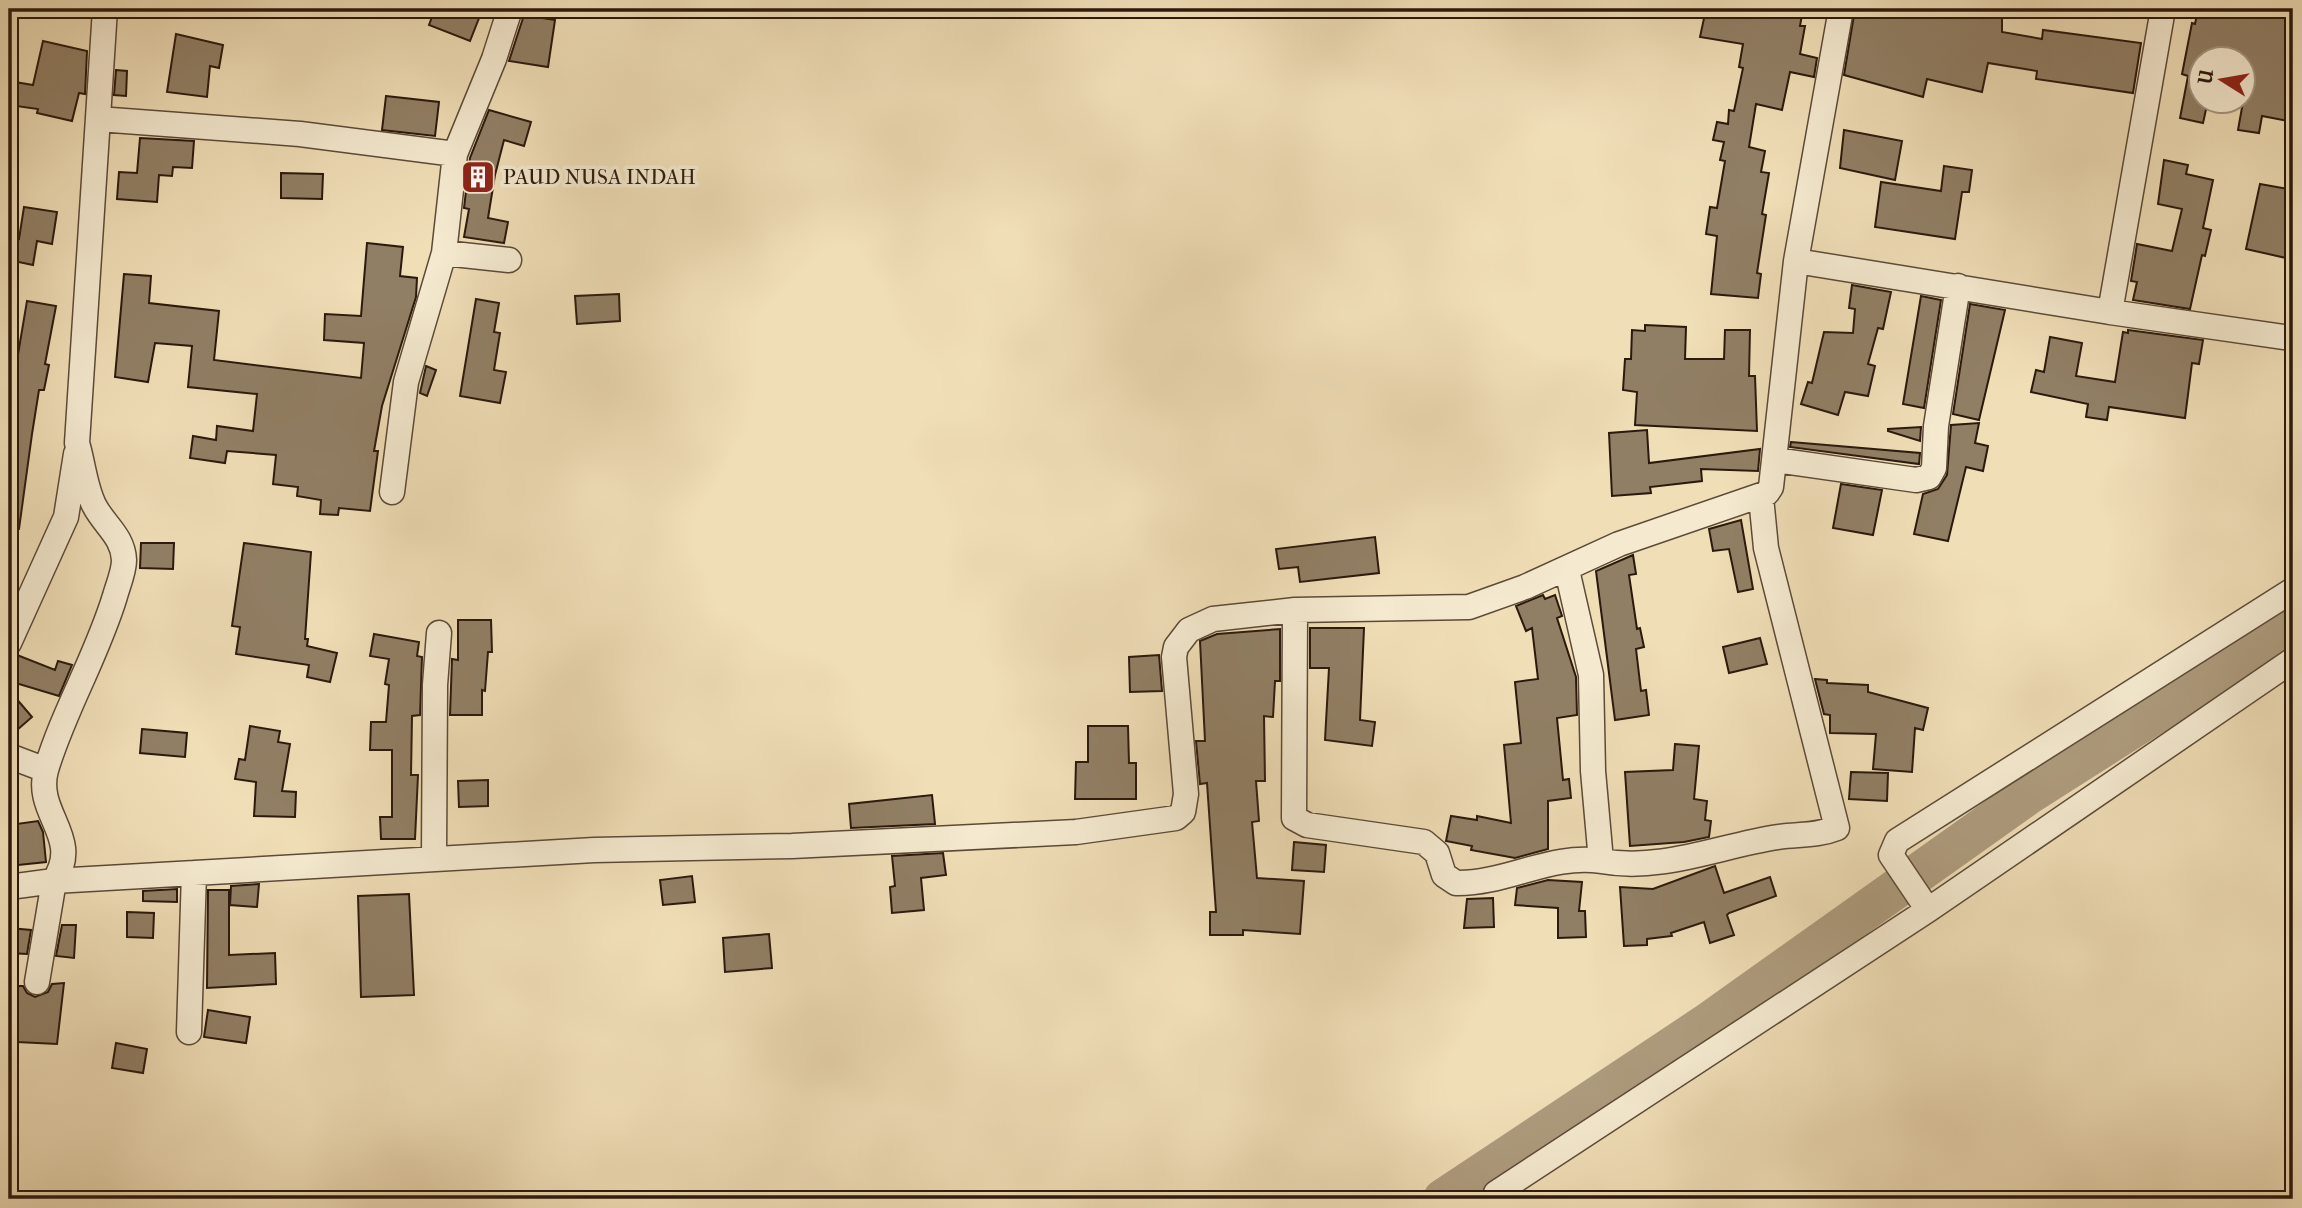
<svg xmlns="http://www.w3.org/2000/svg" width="2302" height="1208" viewBox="0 0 2302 1208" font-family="'IM FELL French Canon',serif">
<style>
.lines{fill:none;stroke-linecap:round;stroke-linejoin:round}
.river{stroke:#ad9b7d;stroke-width:40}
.building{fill:#917f65;stroke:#2b190d;stroke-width:2}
.street-casing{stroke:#5c4a38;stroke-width:27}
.street{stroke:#f5ead0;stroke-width:24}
.labels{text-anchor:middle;stroke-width:7;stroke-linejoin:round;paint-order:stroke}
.poi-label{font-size:21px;fill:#2b190d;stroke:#f5ead0;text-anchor:start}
</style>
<rect width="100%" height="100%" fill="#f0deb7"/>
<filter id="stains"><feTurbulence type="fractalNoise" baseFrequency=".00286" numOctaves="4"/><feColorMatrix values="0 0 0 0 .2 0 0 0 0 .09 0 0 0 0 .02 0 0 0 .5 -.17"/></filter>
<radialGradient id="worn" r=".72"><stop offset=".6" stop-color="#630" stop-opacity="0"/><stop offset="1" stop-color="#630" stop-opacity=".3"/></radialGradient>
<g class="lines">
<path class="river" d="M1443,1199L1706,1024L2028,795L2293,626"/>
</g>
<path class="building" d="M435,9H469L481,13L470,41L429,25Z
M1706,9H1803L1800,26H1805L1800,54L1817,58L1814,77L1790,72L1782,110L1756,104L1749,147L1765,151L1761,172L1769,173L1762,214L1766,215L1757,273L1761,274L1758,298L1711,294L1717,236L1706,234L1710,207L1717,208L1725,161L1720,160L1724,142L1713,140L1717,122L1728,124L1729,110L1734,111L1743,68L1739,67L1743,44L1700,37Z
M1855,9H2002V32L2042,39L2043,30L2141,43L2133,93L2036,79L2037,71L1988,63L1982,92L1927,79L1923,97L1844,75Z
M2223,9H2293V122L2262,116L2259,133L2238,130L2243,102V60H2201V103L2207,105L2203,123L2180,118L2188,76L2182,74L2192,23L2195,24L2198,10L2222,16Z
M524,15L555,20L548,67L509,61Z
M176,34L223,45L219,68L210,66L207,97L167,92Z
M43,41L87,51L85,94L79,93L72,121L37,113L38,109L9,105V81L33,85Z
M116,70L127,71L126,96L114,95Z
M386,96L439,102L435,136L382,130Z
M489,110L531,122L524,146L504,140L495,175L488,218L508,222L504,243L464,237L469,209L464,208L470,158Z
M1844,130L1902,141L1895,180L1840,168Z
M140,138L194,141L192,168L173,167L172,176L159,175L157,202L117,199L119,172L137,173Z
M2164,160L2188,165L2186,174L2213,180L2203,228L2211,230L2205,256L2202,255L2190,309L2133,300L2137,282L2131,281L2137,244L2172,251L2182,209L2158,204Z
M1944,166L1972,170L1969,192H1962L1955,239L1875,227L1881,182L1941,191Z
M281,173L323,174L322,199L281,198Z
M2260,184L2293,190V224L2286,258L2246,249Z
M24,207L57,212L52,244L37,241L33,265L9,260L11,237L19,239Z
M367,243L403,247L400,276L417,278L416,297L382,406L374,451H378L370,511L339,508L338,515L320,514L321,500L297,496L298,487L273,484L276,455L227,451L225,463L190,458L193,436L216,440L217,426L253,431L257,394L188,387L192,346L155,343L148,382L115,377L124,274L151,276L149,303L219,311L214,360L361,378L364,343L324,340L325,314L361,316Z
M1852,285L1891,292L1883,329L1878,328L1868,364L1875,366L1868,396L1845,392L1838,415L1801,404L1808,382L1812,383L1824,332L1853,333L1855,309L1849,308Z
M619,294L620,321L577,324L575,296Z
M1921,296L1941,300L1924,408L1903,404Z
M476,299L499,303L494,332L500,333L494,370L506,372L500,403L460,396Z
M27,301L56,306L45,364L49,365L44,390H39L32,434L19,529L9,528V389L12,390Z
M1970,304L2005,310L1979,420L1953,414Z
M1645,325L1686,327L1685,359H1724L1725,330H1750L1749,376H1755L1757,431L1635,425L1637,392L1623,390L1625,359H1631L1632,330L1645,331Z
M2128,330L2203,340L2199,364L2192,363L2185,418L2109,407L2107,420L2086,417L2088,404L2031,392L2036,370L2044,372L2050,337L2082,343L2076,376L2115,382L2123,332L2128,333Z
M426,366L436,370L427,396L420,393Z
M1979,423L1975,443L1988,446L1983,471L1966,467L1948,541L1914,534L1923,494L1938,489L1947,475L1951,425Z
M1921,427L1920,441L1888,431V429Z
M1647,430L1649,463L1760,449L1758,471L1701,469L1702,481L1650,487L1651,493L1612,496L1609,433Z
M1791,442L1920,453L1919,464L1790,447Z
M1841,484L1882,490L1873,535L1833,528Z
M1741,520L1753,589L1738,592L1729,549L1713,551L1709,529Z
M1375,537L1379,573L1300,582L1298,567L1279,569L1276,549Z
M141,543H174L173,569L140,568Z
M244,543L311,552L305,639H308L307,646L337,653L330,682L307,677L309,665L236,654L240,627L232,626Z
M1633,555L1636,574L1629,575L1637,629L1640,628L1644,647L1636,649L1641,691L1646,690L1649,715L1615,720L1596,571Z
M1543,595L1545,599L1555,595L1562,616L1557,618L1576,677L1577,715L1557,718L1563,780L1569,779L1571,798L1548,801V849L1515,858L1471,850L1472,846L1446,841L1451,816L1477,820V816L1511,823L1504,745L1521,743L1515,682L1538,679L1532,628L1526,631L1516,606Z
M458,620H491L492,652H488L485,691L482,690V715H450L452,659L458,660Z
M1310,628H1364L1360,720L1375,722L1372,746L1325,740L1329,668H1310Z
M1280,629V681H1275L1273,717L1264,716L1265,781H1256L1259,821L1252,822L1257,878L1304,881L1300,934L1243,930V935H1210V912H1216L1207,783L1200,784L1196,741H1205L1200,641L1217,634Z
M374,634L419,642L417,656L422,657L420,715L412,716L411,775H418L415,839H381L380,817H392V750H370L371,722H386L389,685L385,684L389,659L370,656Z
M1760,638L1767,664L1729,673L1723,647Z
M17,655L55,670L58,661L72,665L59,696L9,681V668L13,657Z
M1159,655L1162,691L1130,692L1129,657Z
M1815,679L1827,680V683L1868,685V692L1928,708L1923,730L1915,728L1912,772L1873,769L1876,734L1830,733V715L1824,714Z
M9,690L32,717L9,737Z
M250,726L280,731L278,742L290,744L282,791L296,792L295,817L254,816L256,782L235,779L239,759L245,760Z
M1088,726H1128L1129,763H1136V799H1075L1076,762H1088Z
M142,729L187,733L185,757L140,753Z
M1675,744L1699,746L1694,799L1707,801L1705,820L1711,821L1709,837L1684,842L1630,846L1625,772L1673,770Z
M1851,772L1888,773L1887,801L1849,799Z
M488,780V806L459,807L458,781Z
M932,795L935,824L851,828L849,804Z
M38,821L43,832L46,862L9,866V825Z
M1294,842L1326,845L1324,872L1292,870Z
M943,853L946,875L921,878L924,910L892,913L890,887L895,886L892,856Z
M1715,866L1724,893L1770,877L1776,896L1729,913L1727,915L1734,935L1710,943L1704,922L1671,933L1672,936L1647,939V945L1624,946L1620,887L1653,889Z
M692,876L695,902L663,905L660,880Z
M1548,880L1582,882L1579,911H1585L1586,937L1558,938V908L1515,905L1517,888Z
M259,884L257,907L230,905L231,886Z
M177,889V902L143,901V891Z
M208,890H229V955L275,953L276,984L207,988Z
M409,894L414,995L361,997L358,896Z
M1493,898L1494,927L1464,928L1467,899Z
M127,912L154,913L153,938L127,937Z
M62,925H76L74,958L56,956Z
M9,928L31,930L27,954L9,953Z
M769,934L772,968L725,972L723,938Z
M64,983L57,1044L17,1042L18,1025L9,1026V986H23L27,993L35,997L48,992L52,984Z
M208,1010L250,1017L246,1043L204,1037Z
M116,1043L147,1049L143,1073L112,1068Z"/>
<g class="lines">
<g class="street-casing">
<path id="street" d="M98,119L300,134L455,154
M444,253L509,260
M1796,261L2110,312L2163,9
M2110,312L2290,338
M1776,460L1916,480L1929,477L1934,468L1936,426L1958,286
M392,492L406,382L444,253L455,154L494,59L510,9
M1567,570L1591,675L1593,771L1601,861C1662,872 1719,846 1778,837C1799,834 1817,836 1837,828L1766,548L1761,497
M1295,610L1294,818L1307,825L1424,842L1437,853L1444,875L1456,883C1506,884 1552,853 1601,861
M9,643L66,517L76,454
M9,756L46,770
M434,857L435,685L439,633
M9,887L54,881C83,837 34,814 46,770C63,712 97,656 115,596C118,585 124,572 124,560C123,536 104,525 94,505C85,487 83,463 77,443L105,9
M1928,910L1891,855L1897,841L2293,590
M37,982L54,881L594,850L792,846L1076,832L1176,818L1183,812L1186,794L1174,657L1176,647L1189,630L1213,619L1295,610L1469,607L1525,587L1619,544L1767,493L1771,487L1796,261L1841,9
M189,1032L194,873
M1496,1193L1928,910L2293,660"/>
</g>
<use href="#street" class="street"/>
</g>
<defs>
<g id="building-square" transform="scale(1.75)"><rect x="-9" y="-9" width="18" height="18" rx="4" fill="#8f2418" stroke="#f5ead0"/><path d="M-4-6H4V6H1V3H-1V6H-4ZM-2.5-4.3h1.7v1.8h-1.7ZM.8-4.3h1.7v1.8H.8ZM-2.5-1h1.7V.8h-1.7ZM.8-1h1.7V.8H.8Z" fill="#fff"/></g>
</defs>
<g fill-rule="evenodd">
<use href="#building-square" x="478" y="177"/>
</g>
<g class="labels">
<g class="poi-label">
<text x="503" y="184">PAUD NUSA INDAH</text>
</g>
</g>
<rect width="2302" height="1208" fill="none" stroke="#f0deb7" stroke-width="35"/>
<rect x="10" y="10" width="2281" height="1187" fill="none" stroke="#2b190d" stroke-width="3.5"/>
<rect x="18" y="18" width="2267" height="1173" fill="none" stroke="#2b190d" stroke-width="2"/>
<g transform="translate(2222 80) rotate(281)"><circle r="33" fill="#f5ead0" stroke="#a49682" stroke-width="2"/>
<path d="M0-5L12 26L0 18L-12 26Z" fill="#8f2418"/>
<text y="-10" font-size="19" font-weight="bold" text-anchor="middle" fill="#2b190d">U</text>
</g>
<rect width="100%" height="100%" filter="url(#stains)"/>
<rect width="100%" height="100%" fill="url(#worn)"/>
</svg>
